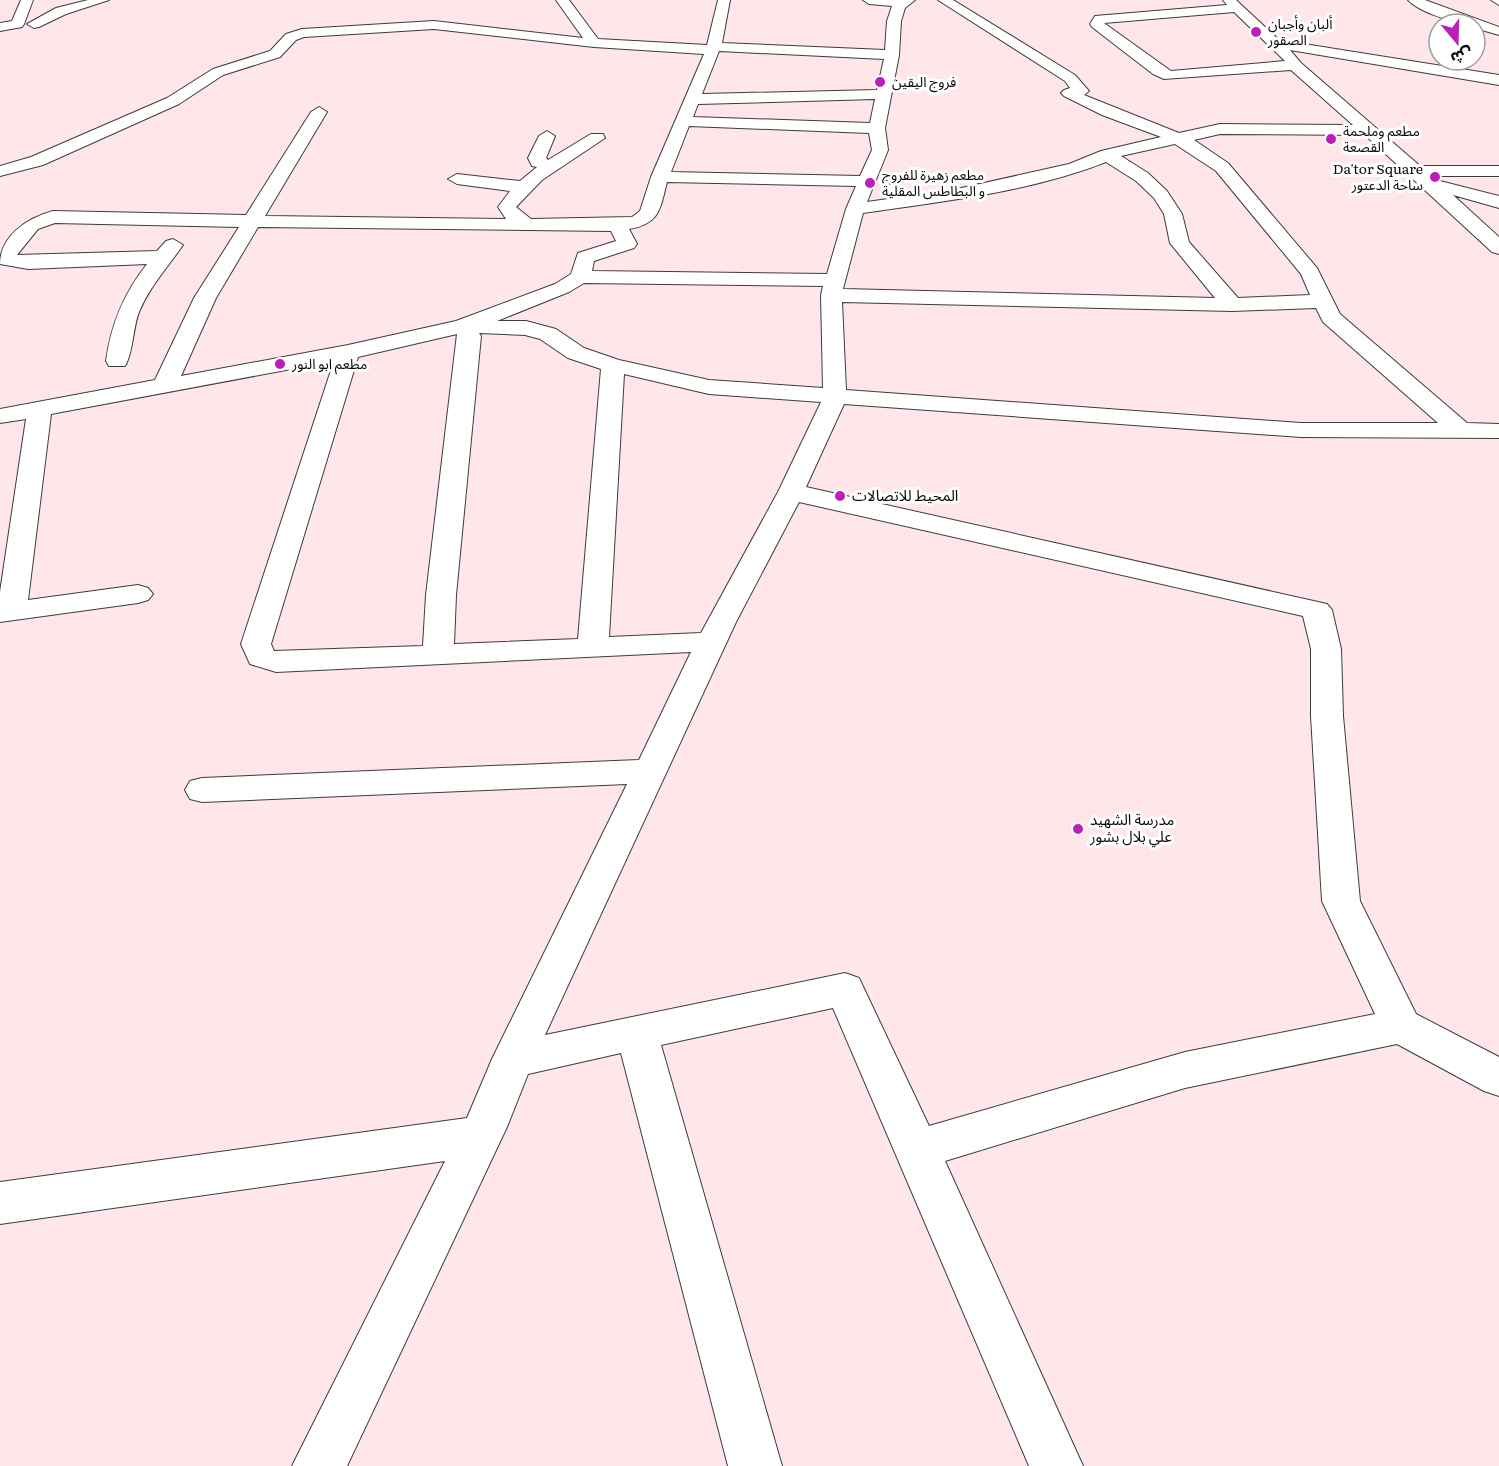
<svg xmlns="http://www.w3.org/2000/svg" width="1499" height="1466" viewBox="0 0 1499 1466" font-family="Literata,'Noto Sans Arabic',serif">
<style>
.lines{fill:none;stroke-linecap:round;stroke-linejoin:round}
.minor-casing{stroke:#3c3c3c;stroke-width:2}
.minor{fill:#fff;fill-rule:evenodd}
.poi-dot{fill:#be1db7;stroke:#fff;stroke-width:2}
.labels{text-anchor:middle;stroke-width:6;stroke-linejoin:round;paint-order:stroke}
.far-poi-label{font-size:14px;fill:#090909;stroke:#fff;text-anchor:start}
.poi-label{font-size:15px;fill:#090909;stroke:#fff;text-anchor:start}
</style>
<rect width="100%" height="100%" fill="#ffe6e9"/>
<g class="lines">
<g class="minor-casing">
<path id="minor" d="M21,0H33L24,24L22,27L0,31V23L12,21Z
M88,0H109L66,14L39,27L34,28L27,24L56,8Z
M556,0H569L598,39L707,45L718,0H730L722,43L885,50L887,21L892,6L869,4L863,0H915L905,8L901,21L899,55L885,128L888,150L867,202L957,189L1069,164L1101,151L1161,137L1102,115L1064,96L1061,93L1064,90L1070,88L1065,81L938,0H953L1075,75L1089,91L1084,95L1179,133L1220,124L1353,125L1291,70L1164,79L1153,74L1092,27L1090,24L1095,16L1227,5L1223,0H1236L1279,40L1499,75V85L1290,50L1301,63L1420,166H1499V176H1432L1436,180L1499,196V208L1453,195L1499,237V254L1492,252L1365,135L1220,134L1194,140L1228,163L1317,268L1340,314L1467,423L1499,424V438L1301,437L844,404L806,487L1327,604L1332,610L1341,649L1343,716L1360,901L1416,1014L1499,1057V1096L1484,1091L1397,1044L1185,1088L945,1161L1083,1466H1029L833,1008L661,1045L782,1466H728L621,1053L528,1074L507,1127L347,1466H292L445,1161L0,1224V1182L467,1118L492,1059L627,784L202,802L190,799L185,790L190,781L202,778L639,760L691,652L276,672L250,664L241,644L334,361L51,414L28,600L138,585L148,588L153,594L148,600L138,603L0,622V592L26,419L0,423V409L155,380L194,298L239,227L55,223L38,229L17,255L157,251L166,241L173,239L183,245C167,268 150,286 139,312C133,327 133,354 125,366H109L106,361C111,324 124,293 147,264L28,269L0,264C0,236 27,218 53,211L246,215L311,112L319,107L327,112L265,216L506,219L498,207L510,191L457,184L448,179L457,174L520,181L537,167L532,166L528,158L539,136L547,131L555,136L546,158L548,160L591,134H603L605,138L542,180L516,207L531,219L632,217L640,211L651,177L704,54L594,47L434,29L304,37L296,40L280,57L223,75L179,104L43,165L0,176V166L31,157L167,98L213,69L270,51L286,34L302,29L434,21L583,38ZM1234,12L1285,61L1171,71L1104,23ZM719,51L884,59L877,90L702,94ZM875,99L870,123L693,117L698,104ZM689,126L869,133L872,150L860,176L671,172ZM1175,144L1216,171L1301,274L1310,295L1238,298L1189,242L1182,214L1167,191L1148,173L1121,156ZM1106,162L1136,181L1154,198L1164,214L1170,243L1215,298L843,289L863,213C944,201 1030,192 1106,162ZM667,182L856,186L846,209L827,274L592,271L594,261L634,248L637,244L629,229C660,224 660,209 667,182ZM258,227L611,231L616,241L578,253L571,274L555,284L456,321L348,345L181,376L216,298ZM584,283L823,286L821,295L823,388L709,380L619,360L584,348L556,329L526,321H497L569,292ZM842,302L1232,311L1316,308L1323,322L1438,423H1301L846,390ZM479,333L525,335L540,339L568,358L601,369L578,639L454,644L456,595L481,336ZM457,334L426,595L423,646L274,651L271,644L358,357ZM624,374L709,394L821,402L778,492L701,633L609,637ZM799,502L1303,616L1311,649V716L1322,901L1375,1014L1185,1052L929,1126L859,978L845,973L545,1035L736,622Z
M1408,0H1425L1499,27V35L1475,28V24C1457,24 1420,13 1408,0Z
M1491,0H1499V5Z"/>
</g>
<use href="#minor" class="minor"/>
</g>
<g class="poi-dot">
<circle cx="1256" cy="32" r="6"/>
<circle cx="880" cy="82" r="6"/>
<circle cx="1331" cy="139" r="6"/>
<circle cx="1435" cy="177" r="6"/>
<circle cx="870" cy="183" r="6"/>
<circle cx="280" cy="364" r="6"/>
<circle cx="840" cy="496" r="6"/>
<circle cx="1078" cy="829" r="6"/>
</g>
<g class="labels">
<g class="far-poi-label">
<text x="1268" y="29">ألبان وأجبان<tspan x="1268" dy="16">الصقور</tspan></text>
<text x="892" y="87">فروج اليقين</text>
<text x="1343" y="136">مطعم وملحمة<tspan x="1343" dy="16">القصعة</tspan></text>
<text x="1423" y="174" text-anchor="end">Da'tor Square<tspan x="1423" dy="16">ساحة الدعتور</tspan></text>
<text x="882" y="180">مطعم زهيرة للفروج<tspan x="882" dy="16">و البطاطس المقلية</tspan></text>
<text x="292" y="369">مطعم ابو النور</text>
</g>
<g class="poi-label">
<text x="852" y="501">المحيط للاتصالات</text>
<text x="1090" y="825">مدرسة الشهيد<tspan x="1090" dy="17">علي بلال بشور</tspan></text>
</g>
</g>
<g transform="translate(1457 42) rotate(161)"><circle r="28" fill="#ffffff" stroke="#9d9d9d" stroke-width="1.5"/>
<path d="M0-4.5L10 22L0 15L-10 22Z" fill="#be1db7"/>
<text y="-9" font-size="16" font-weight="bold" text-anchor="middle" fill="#090909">ش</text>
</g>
</svg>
